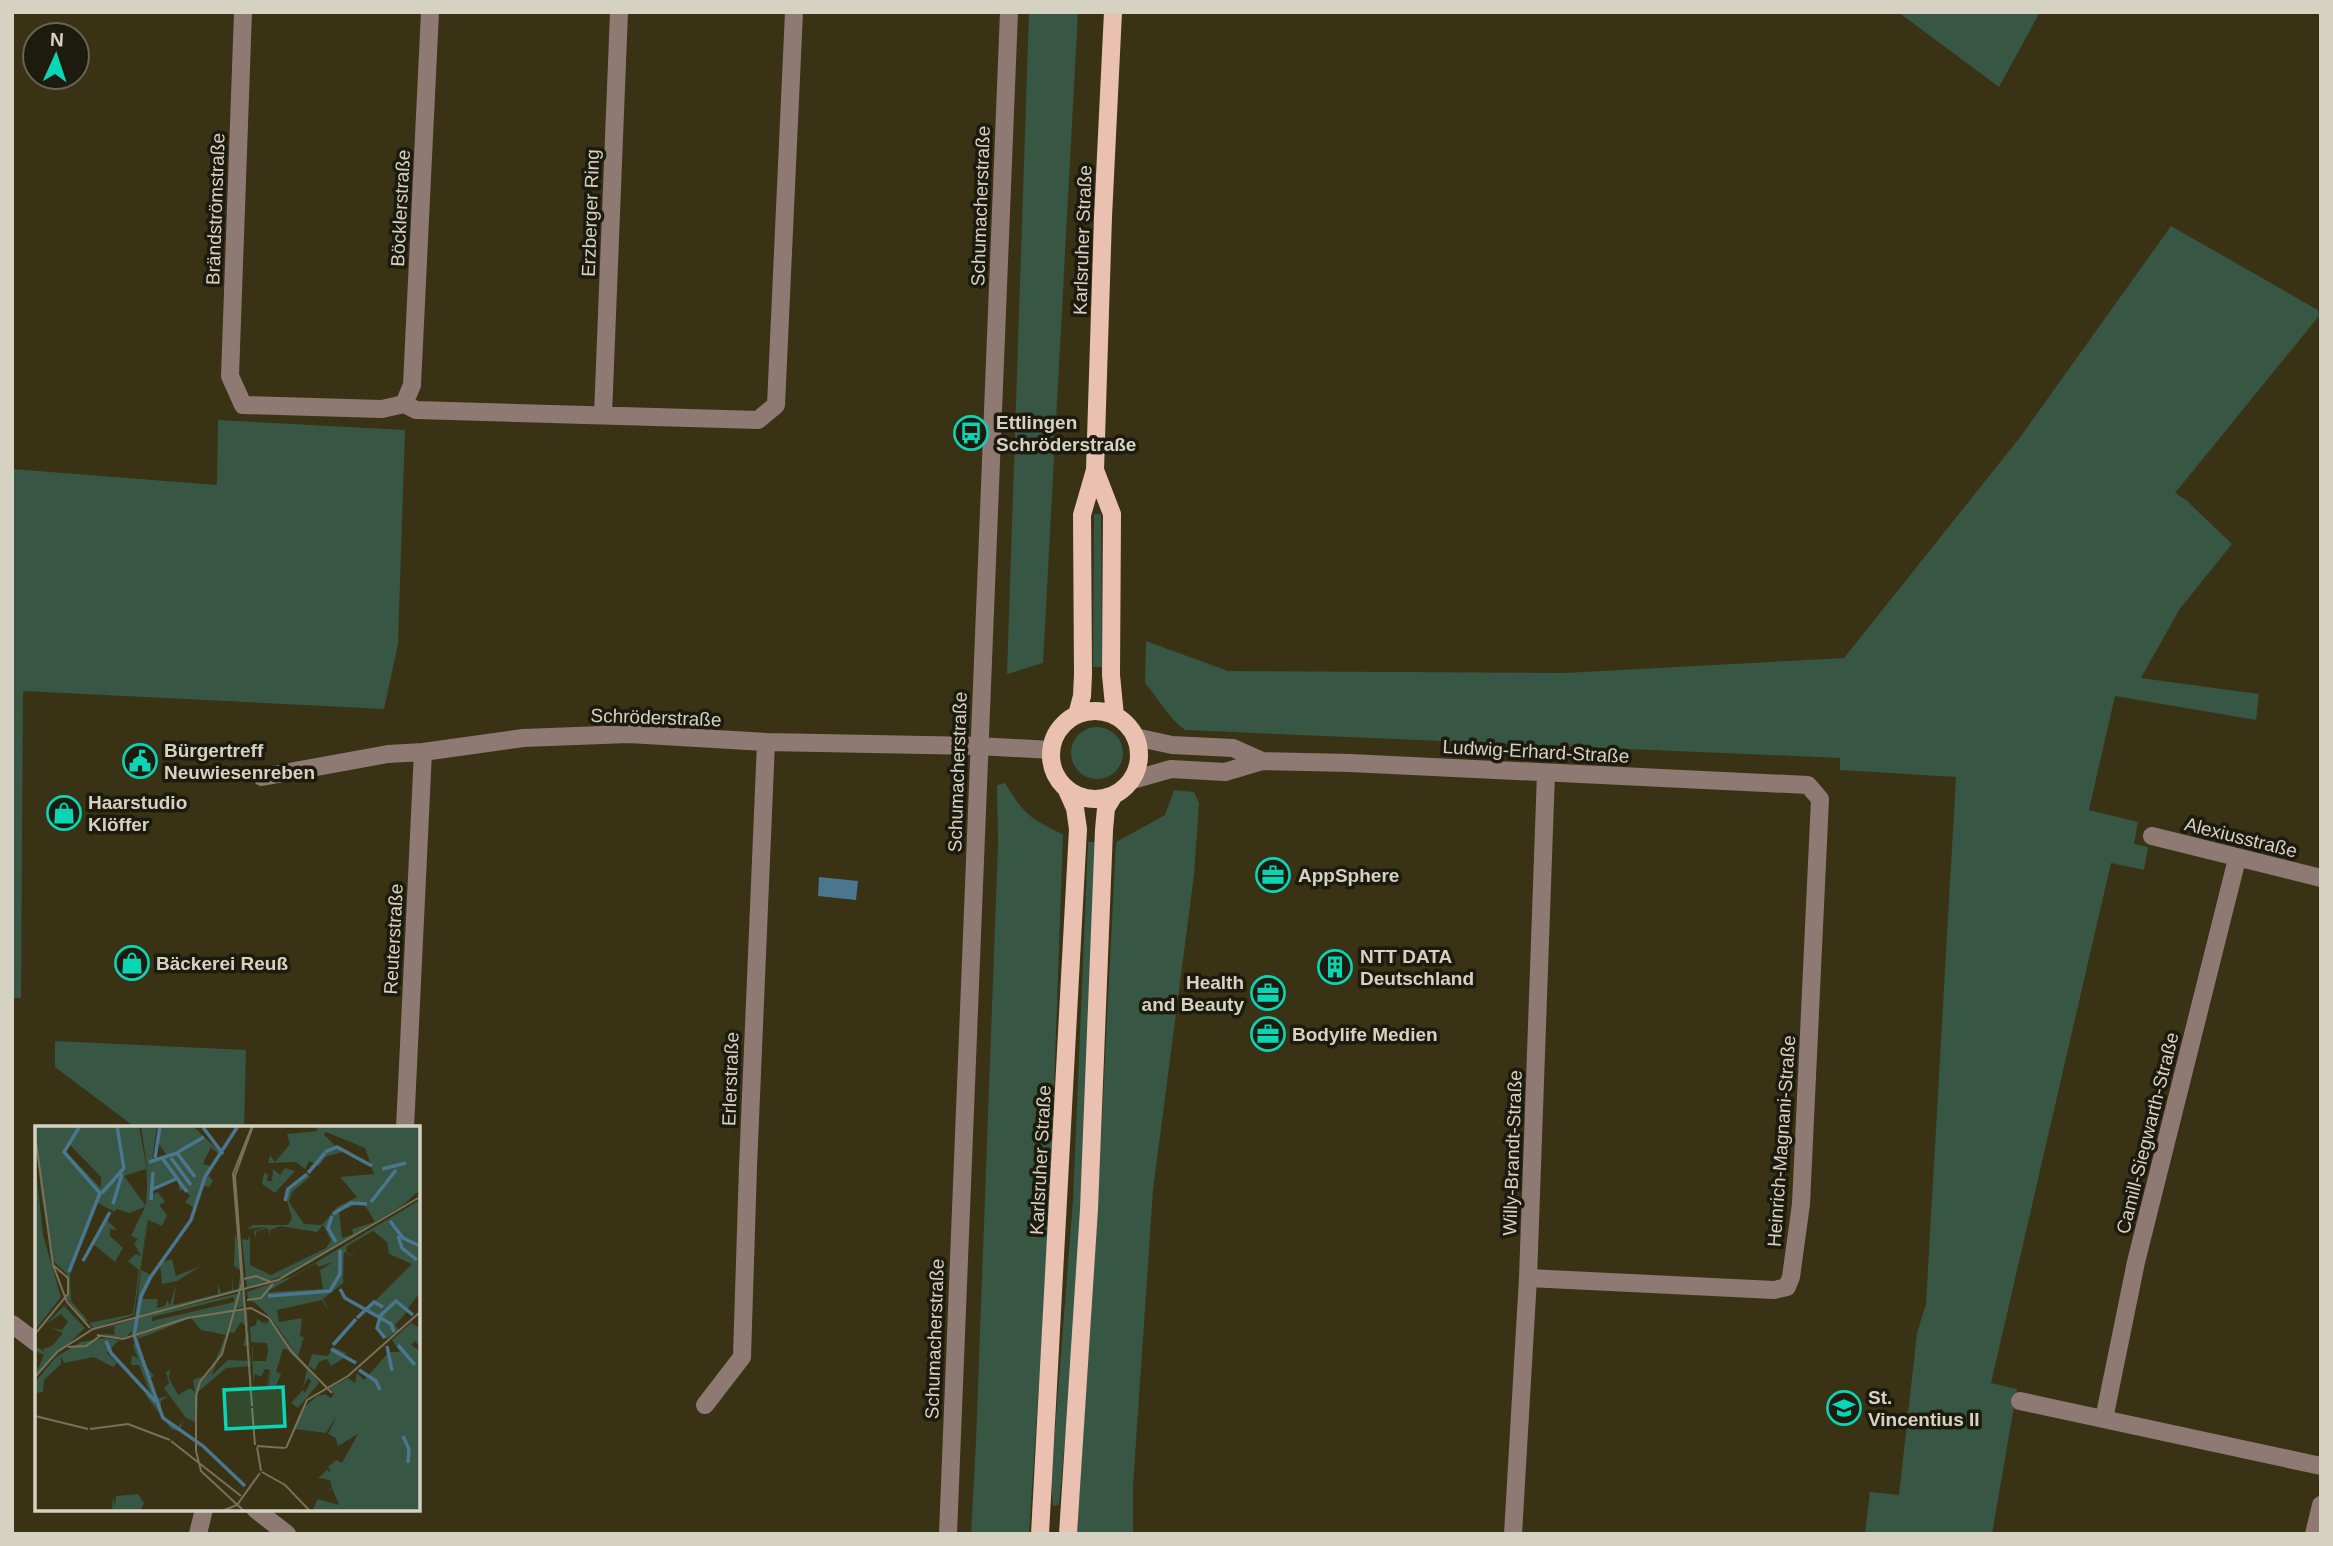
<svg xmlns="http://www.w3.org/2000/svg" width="2333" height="1546" viewBox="0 0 2333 1546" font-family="Helvetica,sans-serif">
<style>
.green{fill:#375643}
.water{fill:#4b768f}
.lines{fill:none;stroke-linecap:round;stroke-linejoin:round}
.minor{stroke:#8e7a72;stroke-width:18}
.major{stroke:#eac1b1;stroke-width:18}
.labels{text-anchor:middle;stroke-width:7;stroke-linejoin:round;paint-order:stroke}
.street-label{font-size:19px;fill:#d6d2c2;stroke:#1d1a0e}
.poi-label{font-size:19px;font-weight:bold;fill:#d6d2c2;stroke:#1d1a0e;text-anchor:start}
.inset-river{fill:none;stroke:#4b768f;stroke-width:3.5}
.inset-road{fill:none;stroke:#78725a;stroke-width:2}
.view{fill:#0ad5b5;fill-opacity:0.15;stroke:#0ad5b5;stroke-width:3.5}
.inset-edge{fill:none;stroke:#d6d2c2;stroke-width:3.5}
</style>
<rect width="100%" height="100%" fill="#393215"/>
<path class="green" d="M1029,12H1078L1043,663L1007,674Z
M1898,12H2040L1999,87Z
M2171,226L2318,310L2319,316L2175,493L2186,500L2232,544L2179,610L2141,678L2259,694L2256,720L2115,696L2089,810L2138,822L2134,844L2148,847L2144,870L2111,863L1991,1383L2017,1389L1992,1534H1865L1870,1492L1899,1495L1917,1333L1926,1304L1956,777L1840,770V758L1185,730C1168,718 1159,699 1145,683L1146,641L1228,671L1564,673L1844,658L2021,436Z
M218,420L405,430L398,644L384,709L23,691L21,998H12V469L217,485Z
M1094,514H1101L1102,667H1093Z
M1071 753a26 26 0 1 1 52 0a26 26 0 1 1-52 0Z
M1005,783C1024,814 1030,819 1063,834L1049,1232L1029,1534H971L976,1441L998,844L997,785Z
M1174,790L1194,792L1199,803L1194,875L1153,1190L1133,1486V1534H1077L1098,1197L1116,842L1165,815Z
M1088,842H1098L1074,1341L1059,1505L1053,1506L1051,1481L1073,1200Z
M55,1041L246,1050L244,1128H136L55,1067Z"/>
<path class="water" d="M819,877L858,881L856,900L818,896Z"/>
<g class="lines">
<path class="minor" d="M243,12L230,376L243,405L382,409L404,404L416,410L758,420L776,405L794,12
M404,404L412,385L430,12
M603,415L619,12
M1135,737L1172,745L1233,748L1262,761
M262,777L388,754L423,752L523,738L629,734L766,742L978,746L1051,750
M1132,780L1171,769L1225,772L1262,761L1350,763L1808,785L1820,799L1801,1204L1791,1277L1787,1287L1774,1290L1528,1278
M2152,836L2321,878
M405,1128L423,752
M12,1324L37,1343
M2020,1401L2321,1466
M705,1405L742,1357L748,1167L766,742
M2104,1419L2136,1262L2237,859
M255,1509L287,1534
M198,1534L204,1509
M948,1534L1009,12
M1513,1534L1528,1278L1546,773
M2314,1534L2321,1505"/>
<path class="major" d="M1095,470L1112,514L1111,675L1115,716
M1051 755a44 44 0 1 1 88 0a44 44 0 1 1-88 0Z
M1077,715L1082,696L1083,674L1082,515L1095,470L1103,217L1113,12
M1040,1534L1078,829L1075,808L1067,790
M1068,1534L1089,1209L1104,830L1106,808L1114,795"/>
</g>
<defs>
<g id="bus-ring" transform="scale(1.75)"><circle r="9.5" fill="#1d1a0e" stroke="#0ad5b5" stroke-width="1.5"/><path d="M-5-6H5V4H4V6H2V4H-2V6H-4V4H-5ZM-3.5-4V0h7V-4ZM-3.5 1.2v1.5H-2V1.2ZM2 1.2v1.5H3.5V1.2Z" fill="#0ad5b5"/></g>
<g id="civic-ring" transform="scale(1.75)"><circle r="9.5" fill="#1d1a0e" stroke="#0ad5b5" stroke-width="1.5"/><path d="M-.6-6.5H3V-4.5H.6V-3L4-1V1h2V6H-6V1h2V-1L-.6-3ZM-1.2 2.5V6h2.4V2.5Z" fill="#0ad5b5"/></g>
<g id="shop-ring" transform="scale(1.75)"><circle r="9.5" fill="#1d1a0e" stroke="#0ad5b5" stroke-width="1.5"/><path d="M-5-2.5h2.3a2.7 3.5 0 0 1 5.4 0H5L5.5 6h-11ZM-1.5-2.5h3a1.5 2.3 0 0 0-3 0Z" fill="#0ad5b5"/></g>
<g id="office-ring" transform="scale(1.75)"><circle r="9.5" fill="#1d1a0e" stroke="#0ad5b5" stroke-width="1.5"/><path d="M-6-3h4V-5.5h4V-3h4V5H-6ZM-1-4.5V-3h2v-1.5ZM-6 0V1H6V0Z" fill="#0ad5b5"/></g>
<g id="building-ring" transform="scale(1.75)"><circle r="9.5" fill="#1d1a0e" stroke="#0ad5b5" stroke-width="1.5"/><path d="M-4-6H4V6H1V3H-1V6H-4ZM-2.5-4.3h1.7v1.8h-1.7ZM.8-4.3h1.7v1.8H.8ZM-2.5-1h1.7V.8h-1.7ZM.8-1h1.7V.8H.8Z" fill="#0ad5b5"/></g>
<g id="school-ring" transform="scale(1.75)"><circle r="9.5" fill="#1d1a0e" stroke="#0ad5b5" stroke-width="1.5"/><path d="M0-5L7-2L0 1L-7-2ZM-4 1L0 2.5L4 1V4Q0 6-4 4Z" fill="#0ad5b5"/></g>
</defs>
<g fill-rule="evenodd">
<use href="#bus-ring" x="971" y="433"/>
<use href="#civic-ring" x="140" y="761"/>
<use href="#shop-ring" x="64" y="813"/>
<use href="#office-ring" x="1273" y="875"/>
<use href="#shop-ring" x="132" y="963"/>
<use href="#building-ring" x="1335" y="967"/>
<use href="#office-ring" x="1268" y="993"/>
<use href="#office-ring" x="1268" y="1034"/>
<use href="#school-ring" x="1844" y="1408"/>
</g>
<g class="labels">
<g class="street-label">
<text transform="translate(980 206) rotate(-88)" y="7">Schumacherstraße</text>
<text transform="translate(400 208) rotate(-87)" y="7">Böcklerstraße</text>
<text transform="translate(215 209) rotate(-88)" y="7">Brändströmstraße</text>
<text transform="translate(590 213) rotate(-88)" y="7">Erzberger Ring</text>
<text transform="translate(1082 240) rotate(-88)" y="7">Karlsruher Straße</text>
<text transform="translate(656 717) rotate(2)" y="7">Schröderstraße</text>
<text transform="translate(1536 751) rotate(3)" y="7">Ludwig-Erhard-Straße</text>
<text transform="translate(957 772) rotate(-88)" y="7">Schumacherstraße</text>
<text transform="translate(2241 837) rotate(14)" y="7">Alexiusstraße</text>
<text transform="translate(393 939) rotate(-87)" y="7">Reuterstraße</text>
<text transform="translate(730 1079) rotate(-88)" y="7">Erlerstraße</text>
<text transform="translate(2147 1133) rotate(-76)" y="7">Camill-Siegwarth-Straße</text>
<text transform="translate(1781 1141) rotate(-86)" y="7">Heinrich-Magnani-Straße</text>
<text transform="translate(1512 1153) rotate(-88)" y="7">Willy-Brandt-Straße</text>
<text transform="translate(1040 1160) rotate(-87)" y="7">Karlsruher Straße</text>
<text transform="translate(934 1339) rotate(-88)" y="7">Schumacherstraße</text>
</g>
<g class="poi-label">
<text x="996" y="429">Ettlingen<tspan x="996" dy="22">Schröderstraße</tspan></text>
<text x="164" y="757">Bürgertreff<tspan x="164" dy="22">Neuwiesenreben</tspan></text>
<text x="88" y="809">Haarstudio<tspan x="88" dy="22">Klöffer</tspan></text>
<text x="1298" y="882">AppSphere</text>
<text x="1360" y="963">NTT DATA<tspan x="1360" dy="22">Deutschland</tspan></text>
<text x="156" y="970">Bäckerei Reuß</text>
<text x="1244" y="989" text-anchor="end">Health<tspan x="1244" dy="22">and Beauty</tspan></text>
<text x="1292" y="1041">Bodylife Medien</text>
<text x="1868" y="1404">St.<tspan x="1868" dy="22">Vincentius II</tspan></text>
</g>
</g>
<g transform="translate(35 1126)">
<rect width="385" height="385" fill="#393215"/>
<path d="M0,0H104L114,55L106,0H122L117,34L132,30L122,15L125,0H158L185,26V30L176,21L168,38L176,40L172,48L178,55L174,61L166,59L159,82L150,76L155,70L149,63L145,65L142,53L118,64L117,69L123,66L130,76L124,79L132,89L127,100L113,94L106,144L118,150L107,173H123L122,182L130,180L132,174L135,179L141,159L138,179L183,168V158L186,167L197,164V146L198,164L203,163L206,145L199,140L200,107L205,124V119L209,163L100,192L209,166L211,180L199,183L212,184L216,240L191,242L163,266L162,297L151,292L129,262L134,257L131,246L135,244L134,252L143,269L155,262L160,266L158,254L168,250L165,257L176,245L191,209L166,204L156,192L103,213L107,235L119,250L113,254L120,273L133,270L126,275L125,286L141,303L149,294L144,305L136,303L109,267L117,272L104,239H96L97,229L103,233L98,219L104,211L100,210L123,200L98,209L97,205L91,211L78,212L67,207L79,209L80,200L60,205L100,193L113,88L99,189L58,202L54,197L98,188L104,144L93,135L101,128L106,130L99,117L103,113L96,110L110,81L94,87L82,83L79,86L62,76L59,81L35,145L36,175L54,196L48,194L32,173V148L18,135L6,67ZM35,19L66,51V62L31,26ZM111,43L112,60L111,80L89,50ZM199,171V176L117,195V191ZM206,196L213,202L208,220H214L215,235L193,234L176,250L195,206L199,207ZM282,0H385V64L368,79L254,148L212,162L207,113L213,114L215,109V139L236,149L291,122L296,114L288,99L282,106L245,100L235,104V110L233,102L222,105L220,112L219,105L231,101L212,103L218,99H253L257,92L250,68L254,61L272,48L275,51L257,66L254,76L269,98L287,99L302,81L322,71L305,51L339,48L330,22L291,6L289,9L307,26L290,31L284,40L274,35L270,43L261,36L233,37L235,29L240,36L255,18L252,8L282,5ZM328,76L340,96L317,103L318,108L307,112L304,85ZM0,33L8,109L26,171L0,204ZM250,42L260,45L240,67L227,58L229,47L233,48L232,55H237L238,43L245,49ZM385,74V167L373,182L378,191L372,186L360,199L364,204L351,213L342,202L345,191L330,185L377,138L354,128L352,116L338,105L312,120L311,126L328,134L309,126L308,157L288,173L296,189L287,174L242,184L244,196L267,192L265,210L269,211L263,230L235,191L219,176L213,174L214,179L212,166L258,150ZM298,136L285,144L288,163L232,166L281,137L283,141ZM71,93L82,104L75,103V110L88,122L80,136L57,117ZM137,133L141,150L166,140L142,155L127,158L125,137ZM29,180L50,202L0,249L9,229L0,225V220L10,226L8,223L17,220L28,207L16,202L27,204L33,196L26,188L11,198ZM222,193L229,197L232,193L229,199L235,194L284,257L263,282L256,277L268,264L270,267L276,255L273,252L268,261L272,244L252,223H248L241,246L246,248L239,264L233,260L237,245L232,259L235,244L230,243L226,251L220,248L218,255L217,221H225H218V235H231L233,225L232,217L216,216L215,201L221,199ZM376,197L385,202V221L380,215L376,219L385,225V385H277L283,373L304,379L297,362L291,366L297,361L295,354L283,352L292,344L296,347L293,341L301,334L307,337L323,308L303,320L301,312L293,308L302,289L291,307L260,303L266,284L282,270L290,268L296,272L299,268L295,262L313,252L320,257L322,247L329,254L354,226H365L357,214ZM70,212L84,214L72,227L82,237L78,241L59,231L29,237L26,231V238L9,254L8,266L0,267V256L21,231L46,216ZM298,221L313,228H308L319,237L309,232L296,240L292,233L284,236L280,244L273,240L277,228L293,230ZM103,368L109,377L105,385H77L78,371L80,380L81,370Z" fill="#375643" fill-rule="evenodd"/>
<path class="inset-river" d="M82,0L89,43M167,0L188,28M203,0L170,51L156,94L115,152L106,170L99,209L128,292L168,320L210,360M143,26L169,11M290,26L302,21L337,40M120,32L125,0M136,32L156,59M128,33L152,66M114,36L142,27L160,51M347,43L371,37M273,47L290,27M118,63L141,53M67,67L89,42M116,74L118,46M250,75L253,63L272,48M336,76L361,44M78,78L87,48M298,88L316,77L332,78M297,90L293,102L301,116M355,95L368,112L385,120M363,110L367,122L382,134M48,135L75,86M34,146L65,67L29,26L45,0M305,163L310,172L356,198L359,206M233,170L295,165L305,148V124M345,190L361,175L378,189M345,191L342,202L350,212M322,192L339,176L348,181M71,215L76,227L121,276M298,219L321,193M363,219L380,239M352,220L357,245M296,223L321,237M324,244L341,255L345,264M368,310L374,323L373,337"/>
<path class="inset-road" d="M0,9L18,139L32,176L55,202M209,153L221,150L236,156M212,174L226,172L238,158M0,208L33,168V152L18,139M62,209L88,213L152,192L216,182L234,192L256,225L297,267M33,221L51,220L65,210M0,251L22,226L58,203L243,154L385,71M217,280L200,50L218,0M217,282L220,319M0,290L53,303M55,303L93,298L135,314M136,315L206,370M222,320L250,322M222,321L226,345M251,322L272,274L313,250L385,186M227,346L250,359L275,385M187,385L202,379L225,347M209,385L166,345L161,325V270L165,256L187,228L207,157L198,48L217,0"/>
<path class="view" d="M248,261L250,300L191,303L189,264Z"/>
<rect width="385" height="385" class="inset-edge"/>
</g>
<rect width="2333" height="1546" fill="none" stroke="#d6d2c2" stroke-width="28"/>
<g transform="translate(56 56) rotate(3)"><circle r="33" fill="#1d1a0e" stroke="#676456" stroke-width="2"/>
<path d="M0-5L12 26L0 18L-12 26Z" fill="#0ad5b5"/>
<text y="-10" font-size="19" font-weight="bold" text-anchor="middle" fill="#d6d2c2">N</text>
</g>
</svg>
